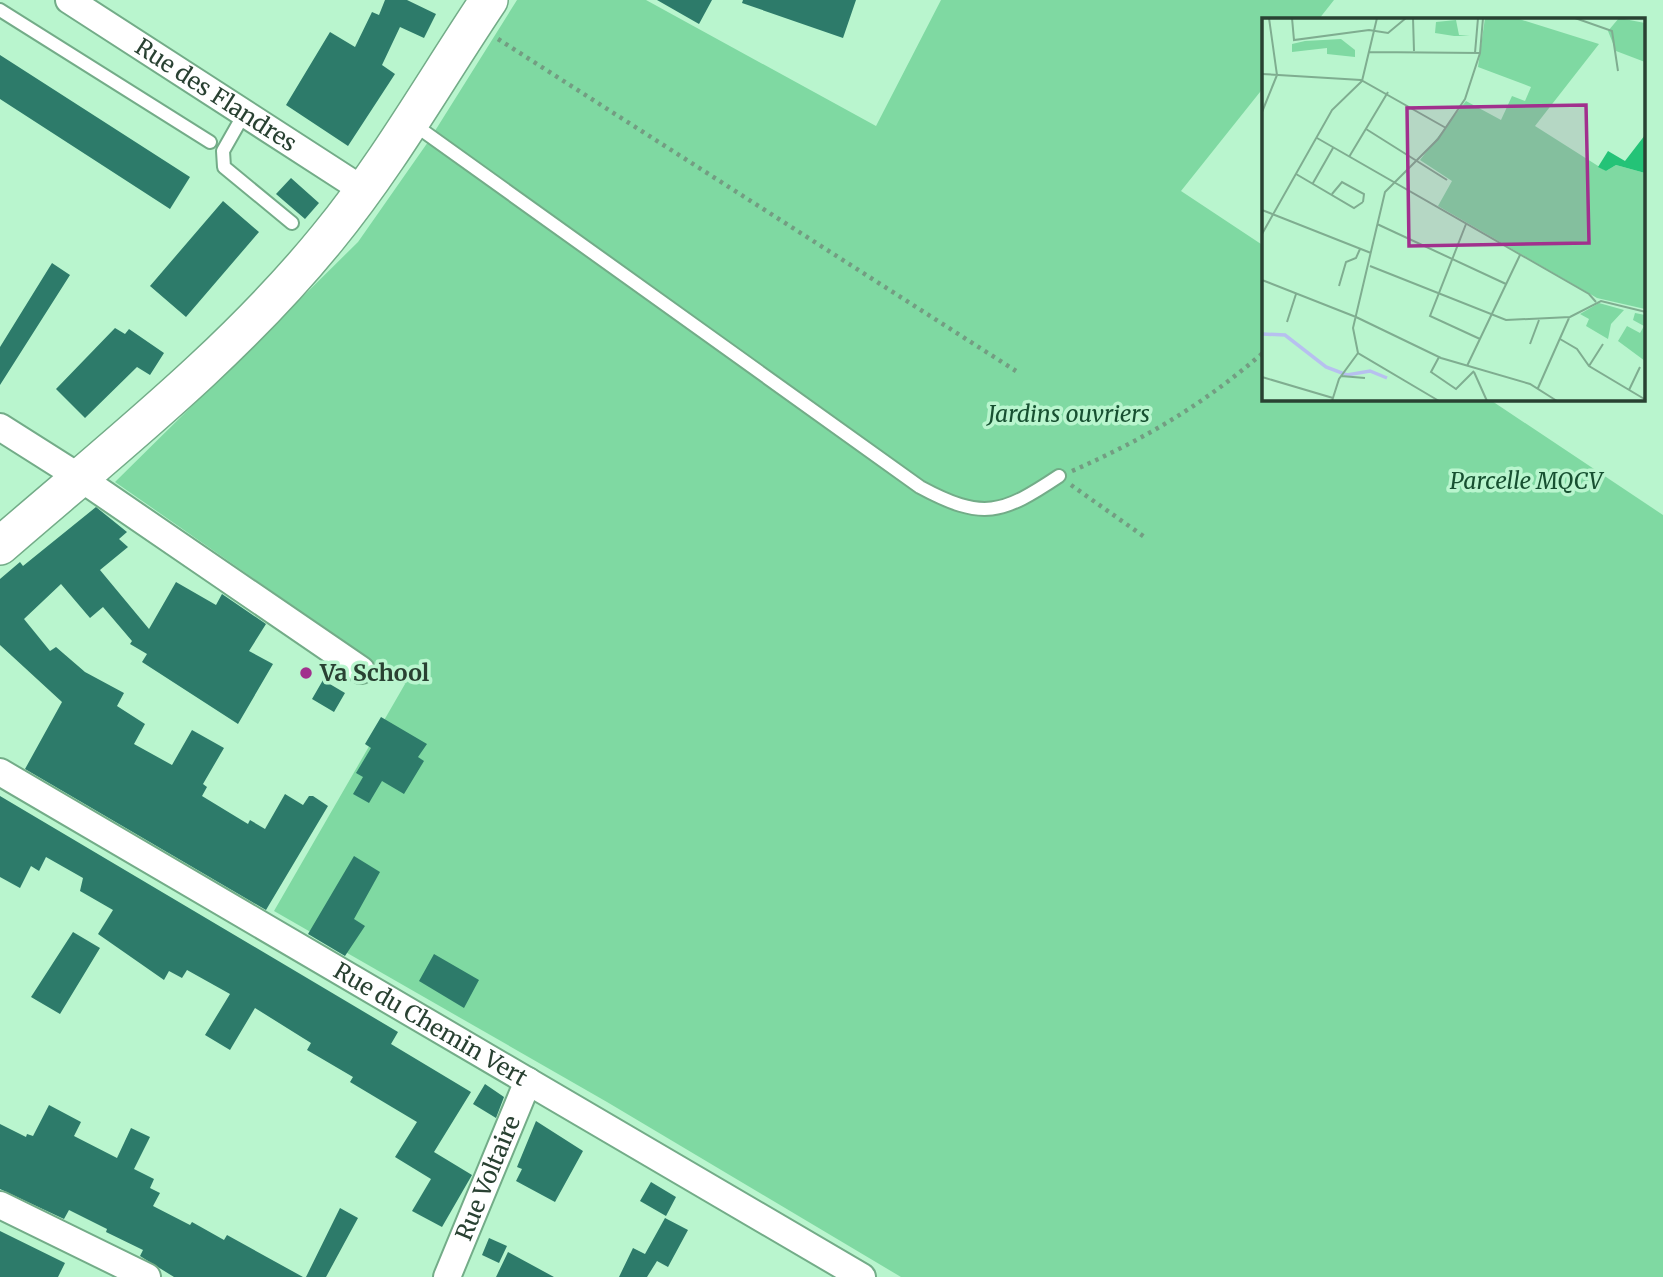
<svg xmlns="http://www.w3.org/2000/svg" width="1663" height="1277" viewBox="0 0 1663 1277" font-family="Merriweather,serif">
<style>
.green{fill:#7fd9a2}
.building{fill:#2d7b6a}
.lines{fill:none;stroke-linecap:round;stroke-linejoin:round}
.service-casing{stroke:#73ac88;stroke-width:16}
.minor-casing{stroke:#73ac88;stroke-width:30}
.secondary-casing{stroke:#73ac88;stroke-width:40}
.path{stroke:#739d82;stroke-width:4.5;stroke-dasharray:3.5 5;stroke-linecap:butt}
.service{stroke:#fff;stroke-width:12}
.minor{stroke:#fff;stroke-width:26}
.secondary{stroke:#fff;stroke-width:37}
.poi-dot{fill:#a1308d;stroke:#b9f5ce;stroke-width:2.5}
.labels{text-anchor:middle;stroke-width:7;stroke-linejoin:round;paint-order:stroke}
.street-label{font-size:23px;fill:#294132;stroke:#b9f5ce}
.park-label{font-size:23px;font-style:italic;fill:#175031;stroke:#b9f5ce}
.poi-label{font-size:23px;font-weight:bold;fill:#294132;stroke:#b9f5ce;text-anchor:start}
.inset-river{fill:none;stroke:#b7c0ef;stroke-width:3.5}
.inset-road{fill:none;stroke:#7fad90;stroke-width:2}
.view{fill:#a1308d;fill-opacity:0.15;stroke:#a1308d;stroke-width:3.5}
.inset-edge{fill:none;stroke:#294132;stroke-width:3.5}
</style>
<rect width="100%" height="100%" fill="#b9f5ce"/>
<path class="green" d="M517,0H646L876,126L941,0H1334L1319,19H1264V87L1181,191L1264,246V399H1489L1663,515V1277H901L607,1102L274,911L405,684L115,482L358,242L428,142Z"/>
<path class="building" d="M385,0H407L436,14L424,38L400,27L382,65L395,74L348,146L286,105L330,32L355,47L372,12L379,15Z
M657,0H712L699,24Z
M743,0H856L843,38L742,3Z
M0,55L190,177L170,209L0,99Z
M291,178L319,203L305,219L276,194Z
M223,201L259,232L186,317L150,286Z
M52,263L70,275L0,385V347Z
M115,328L125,334L129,329L164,353L150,375L137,367L85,418L56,389Z
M96,507L127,532L119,539L128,547L100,570L149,629L176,582L216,605L222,594L266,624L249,651L273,664L238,724L142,662L147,654L130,644L132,641L103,607L90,618L61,584L24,619L50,651L56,647L85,672L124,693L117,706L145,724L134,744L172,765L192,730L224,748L203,784L207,787L202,796L248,824L250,820L265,829L285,794L303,805L309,796H313L328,806L266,910L25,769L62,702L0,645V579L20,562L23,566Z
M323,680L345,693L334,712L312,699Z
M381,717L427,744L418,757L424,761L404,794L382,781L369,803L353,794L363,777L356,773L371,748L365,744Z
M0,796L398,1032L391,1044L471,1092L434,1152L472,1175L442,1227L412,1211L431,1179L395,1157L417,1122L350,1082L353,1077L307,1050L311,1043L255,1008L230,1050L205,1035L230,994L187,970L182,978L169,971L164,980L98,934L113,910L80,891L83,878L46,857L39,871L31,866L20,888L0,877Z
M354,856L380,872L354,919L365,926L345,956L308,934Z
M73,932L100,948L60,1014L31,997Z
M434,954L479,980L464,1008L419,981Z
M485,1084L504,1097L496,1118L473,1104Z
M49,1105L81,1122L74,1136L117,1158L131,1128L150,1137L134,1169L154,1179L150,1188L160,1193L153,1206L190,1225L192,1222L224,1240L227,1235L303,1277H174L140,1256L143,1250L106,1232L107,1229L69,1210L64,1219L0,1189V1124L26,1137L27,1134L33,1136Z
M536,1121L583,1151L555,1202L516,1181L522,1169L517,1167Z
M651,1182L676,1197L666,1216L640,1201Z
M340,1208L358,1218L326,1277H306Z
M665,1218L688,1230L668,1267L657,1261L647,1277H619L633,1248L645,1254Z
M0,1231L65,1263L58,1277H0Z
M489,1238L507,1246L499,1263L482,1255Z
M508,1252L554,1277H496Z"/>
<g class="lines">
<g class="service-casing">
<path id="service" d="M0,10L210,142
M244,114L223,151L224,167L292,223
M412,123L920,487C983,521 1002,514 1059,476"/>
</g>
<g class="minor-casing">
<g id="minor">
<path id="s1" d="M69,0L363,190"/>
<path d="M0,427L79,477L361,670"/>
<path id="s2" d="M0,772L862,1277"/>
<path d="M0,1205L147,1277"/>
<path id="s3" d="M447,1277L528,1081"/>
</g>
</g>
<g class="secondary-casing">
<path id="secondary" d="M0,546C113,448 234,353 328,237C388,164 436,79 489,0"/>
</g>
<path class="path" d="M498,39L1016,371
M1072,471C1145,439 1204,404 1264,352
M1071,485L1146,538"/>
<use href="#service" class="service"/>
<use href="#minor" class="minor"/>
<use href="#secondary" class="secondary"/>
</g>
<circle class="poi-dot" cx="306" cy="673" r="7"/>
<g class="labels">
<g class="street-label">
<text dy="8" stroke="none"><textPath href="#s1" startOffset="175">Rue des Flandres</textPath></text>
<text dy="8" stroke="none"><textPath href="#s2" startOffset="499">Rue du Chemin Vert</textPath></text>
<text dy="8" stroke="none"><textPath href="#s3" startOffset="107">Rue Voltaire</textPath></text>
</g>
<g class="park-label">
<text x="1069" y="422">Jardins ouvriers</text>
<text x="1526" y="489">Parcelle MQCV</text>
</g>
<g class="poi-label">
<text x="320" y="681">Va School</text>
</g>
</g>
<g transform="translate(1262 18)">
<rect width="383" height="383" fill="#b9f5ce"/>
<path d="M223,0H254L337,26L273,108L344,153L354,147L383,155V291L335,280L176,188L190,163L158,142L204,83L239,102L250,78L263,83L269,69L216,49ZM357,0L383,5V44L354,33L346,13ZM194,2L197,17L208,18H192L173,15L174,4ZM79,21L93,32V39L65,36V30L30,34V26L43,23ZM337,285L362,292L349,306L346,321L324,308L327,301L318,296ZM373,295L383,297V343L356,323L365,308L378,315L382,308L371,302Z" fill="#7fd9a2"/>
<path d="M383,117V155L354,147L344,153L336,149L346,133L363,143Z" fill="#24c377"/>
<path class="inset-river" d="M0,316L23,317L64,349L85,357L108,353L125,360"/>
<path class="inset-road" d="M30,0L32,22L107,12L126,15L144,0M151,0L152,33M313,0L350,13L356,53M107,34L218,35M213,35L216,0M0,56L99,62L184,110M100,63L115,0M0,94L15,57L7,0M104,111L185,162M55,120L327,276L334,284M87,139L126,74M34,156L92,190L101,184M51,165L71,130M70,176L80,164L102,176L101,184M0,192L109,235M115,206L244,266M204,206L168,298L218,321M0,216L70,92L100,63M108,248L244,302L308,299L339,283L384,294M0,262L94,299M77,268L84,244L94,240L98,231M94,299L179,340L268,366L295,383M25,304L34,276M298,321L315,331L327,348L384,382M268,326L277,302M177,339L169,354L194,371L212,353M205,348L258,237M327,348L341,326M212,354L225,383M79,358L103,360M0,359L71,380M276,370L307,300M367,372L378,349M70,383L77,361L96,335M177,383L96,335L91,310L123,174L176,121L203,81L218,35L221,0"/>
<path class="view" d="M324,87L327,225L147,228L145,90Z"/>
<rect width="383" height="383" class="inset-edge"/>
</g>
</svg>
